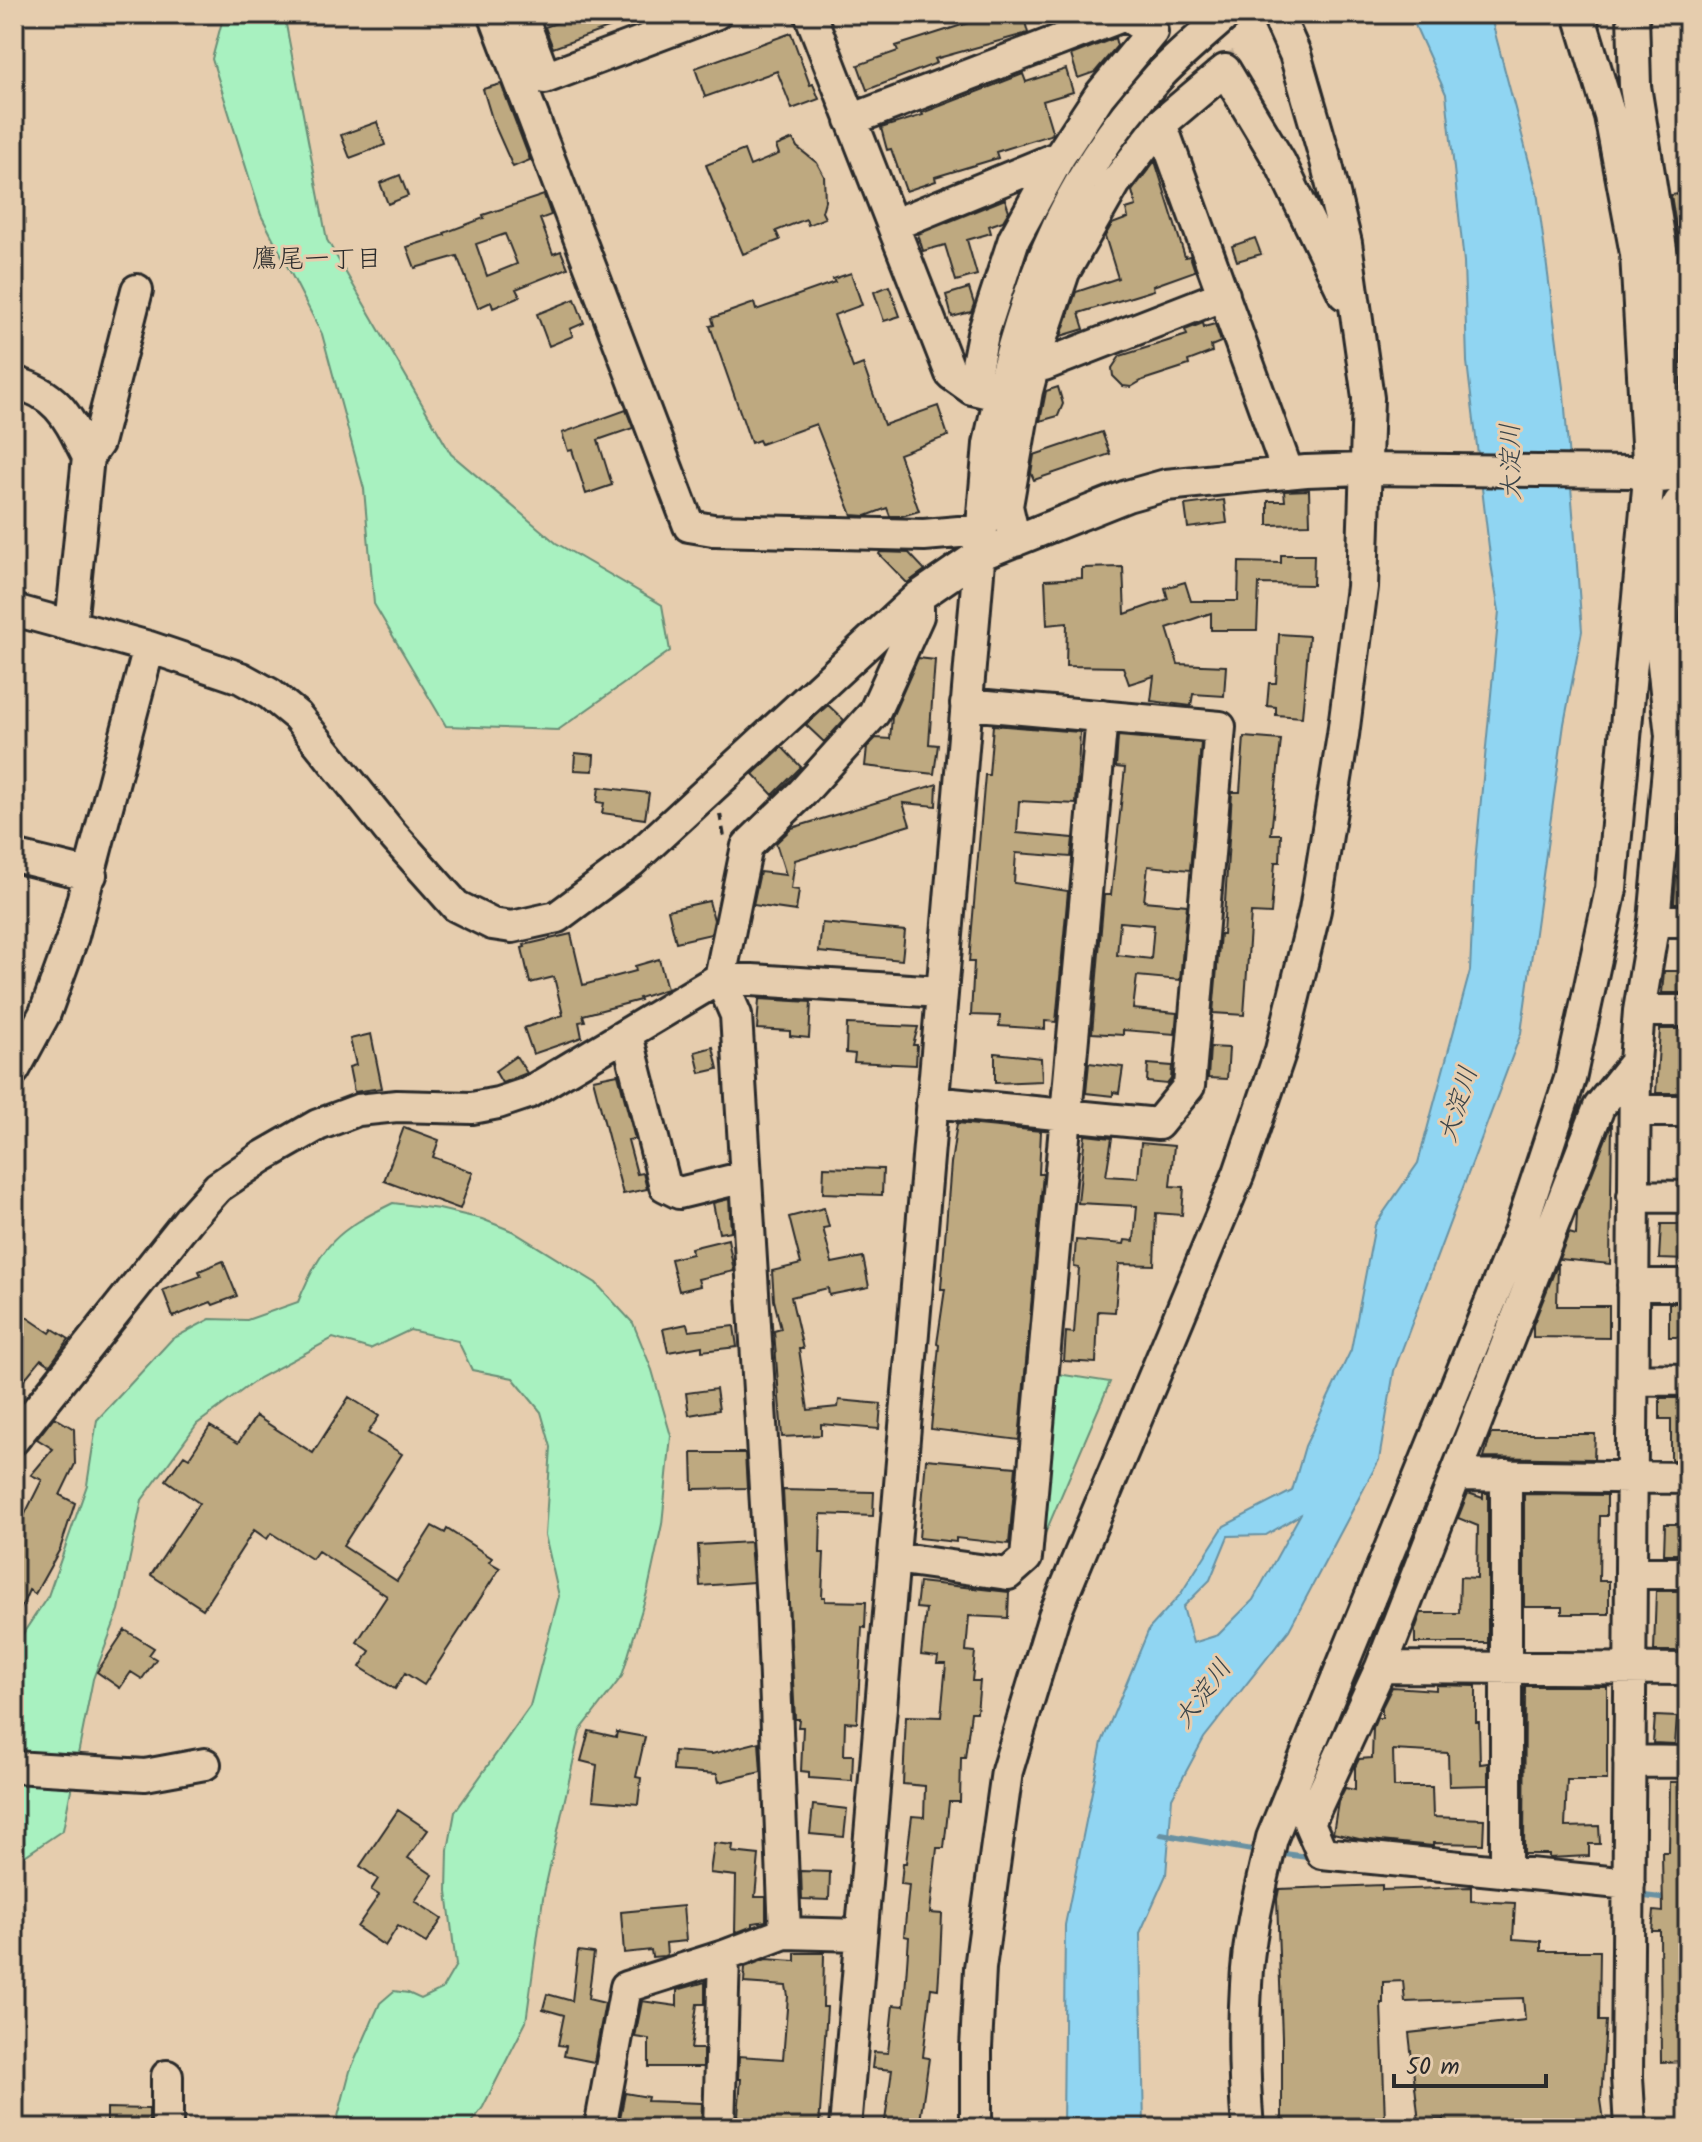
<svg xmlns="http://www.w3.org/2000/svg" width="1702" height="2142" viewBox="0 0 1702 2142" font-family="Kalam,'Klee One',sans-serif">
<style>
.green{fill:#a8f1c0;stroke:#6a8e76;stroke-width:2}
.water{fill:#90d5f2;stroke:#6891a2;stroke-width:2;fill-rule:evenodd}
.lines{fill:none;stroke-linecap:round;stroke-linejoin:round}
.stream{stroke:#6891a2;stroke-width:6}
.building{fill:#bea980;stroke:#2b2b2b;stroke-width:2;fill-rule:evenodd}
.minor-tunnel{stroke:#c1ad94;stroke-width:30;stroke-dasharray:30 15;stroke-linecap:butt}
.minor-casing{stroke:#2b2b2b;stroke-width:36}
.path{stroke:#2b2b2b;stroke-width:4;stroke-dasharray:8 6;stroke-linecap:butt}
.minor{stroke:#e6cdae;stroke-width:30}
.labels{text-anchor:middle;stroke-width:6;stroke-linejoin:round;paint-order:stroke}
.neighbourhood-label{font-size:26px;fill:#2b2b2b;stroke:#e6cdae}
.water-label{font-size:26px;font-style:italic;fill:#3a4449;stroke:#e6cdae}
</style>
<rect width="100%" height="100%" fill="#e6cdae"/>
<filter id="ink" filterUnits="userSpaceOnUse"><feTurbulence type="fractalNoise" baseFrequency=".0125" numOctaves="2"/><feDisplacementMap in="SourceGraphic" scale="16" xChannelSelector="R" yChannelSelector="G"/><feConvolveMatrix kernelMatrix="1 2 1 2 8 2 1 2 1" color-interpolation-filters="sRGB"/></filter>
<g filter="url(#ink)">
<path class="green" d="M224,14H284L327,240L451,454L556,543L662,605L670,651L558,730L446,726L374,604L364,489L322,334L261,215L212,59Z
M393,1203L439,1209L482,1219L512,1231L596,1283L633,1323L652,1370L671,1436L662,1524L648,1589L622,1676L580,1731L543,1898L526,2022L483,2107L468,2128H335L350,2071L380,2003L394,1991L408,1993L421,1999L442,1989L456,1965L447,1891L448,1850L455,1812L530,1706L559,1596L545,1535L551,1447L541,1412L513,1378L472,1370L458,1341L410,1330L370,1349L333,1338L259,1378L197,1424L142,1500L119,1610L93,1679L63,1830L16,1862L14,1867V1652L18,1641L48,1596L87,1485L97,1420L172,1339L210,1319L247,1320L298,1302C323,1243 336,1231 393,1203Z
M1051,1373L1110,1382L1035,1557Z"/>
<path class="water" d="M1410,14H1490L1537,192L1564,395L1582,631L1564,724L1521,1033L1394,1371L1379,1460L1289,1630L1204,1738L1172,1798L1166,1875L1140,1933L1144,2128H1063L1065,1925L1102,1742L1149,1629L1180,1595L1224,1526L1292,1491L1305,1446L1351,1350L1375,1225L1418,1163L1470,971L1475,862L1499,611L1491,564L1467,362L1464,262L1446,94ZM1300,1515L1253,1600L1218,1635L1193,1643L1183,1607L1210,1580L1228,1536L1266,1535Z"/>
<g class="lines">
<path class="stream" d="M1161,1834L1252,1850
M1285,1854L1315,1858
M1636,1895L1669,1899"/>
</g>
<path class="building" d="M580,14H641L642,16L553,48L545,27Z
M987,14H1023L1028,33L935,59L937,63L867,90L858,65L898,51L896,46L987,17Z
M791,33L810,85L813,84L819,99L792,109L777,71L705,97L695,68Z
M1115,38L1117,46L1095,72L1078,78L1071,55Z
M1066,69L1073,92L1043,101L1053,134L996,152L998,158L935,177L936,181L906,191L891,149L887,150L881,128L923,115L922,113L1023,74L1026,82Z
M501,84L530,160L513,167L493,122L483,89Z
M377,122L385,145L350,158L341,135Z
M793,139L797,147L817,163L824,176L825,201L822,212L825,218L808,225L806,219L776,231L780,240L743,254L706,165L744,150L750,166L779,154L776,146Z
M1155,161L1185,257L1190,256L1195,271L1153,286L1154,290L1079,313L1084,329L1061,336L1076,292L1118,278L1105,236L1112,224L1128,218L1126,209L1136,206L1132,191Z
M400,175L408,196L388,204L380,183Z
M1686,193L1688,244L1679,245L1671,195Z
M544,195L551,215L540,219L553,254L561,251L568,268L516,289L520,297L493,308L491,302L478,308L457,256L415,268L407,247L445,235L444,233L484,218L483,215ZM505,234L517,264L487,276L476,244Z
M1005,199L1009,211L1003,221L989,226L991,233L967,240L977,275L956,281L945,245L923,251L918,234Z
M1255,238L1261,254L1237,261L1232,246Z
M851,273L862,305L834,315L853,368L863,364L884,425L938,406L948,436L899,454L919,511L902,516H890L887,508L866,516L852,515L816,424L761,444L759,440L751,443L710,326L714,325L712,318L754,303L756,310L835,282L833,279Z
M889,286L900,316L884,321L874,292Z
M969,288L974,304L971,312L952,317L946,295Z
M575,299L584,323L570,329L573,336L549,346L537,314Z
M1203,323L1204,327L1215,324L1221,342L1211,346L1212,352L1188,361L1189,365L1143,380L1131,387L1123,386L1113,376L1112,368L1120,356L1187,335L1185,330Z
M1058,387L1063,404L1058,416L1040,421L1046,391Z
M626,410L633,428L598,440L612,485L586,494L572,450L568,451L562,433Z
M1102,432L1110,454L1034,480L1031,473L1034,455Z
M1309,490L1310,524L1268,525V501H1285L1284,491Z
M1224,500L1227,523L1188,528L1185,505Z
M880,552L909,553L925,570L907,583L879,554Z
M1281,555H1314L1313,585L1259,584L1257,630H1211V613L1167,628L1178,664L1226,666L1224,696L1193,694L1191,706L1151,701L1154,676L1129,684L1123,667L1066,666L1067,623L1047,625L1045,580L1082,578V568L1123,567L1125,614L1168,599L1165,588L1185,582L1191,601H1238L1239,562L1281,563Z
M1279,634L1309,636L1302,717L1276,715V707L1267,706L1269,683H1276Z
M918,658L935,660L929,744L938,745L934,774L865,766L867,747L876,738L890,739L892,717Z
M828,705L844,720L824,742L806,725Z
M993,725L1080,732L1076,804L1019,801L1017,833L1073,838L1071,857L1016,853L1014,883L1068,891L1056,1022L1045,1021V1029L999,1026L1000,1016L971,1015L974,962H969L985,775H989Z
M1118,736L1201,743L1190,870L1148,866L1144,901L1187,905L1180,980L1137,976L1133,1009L1177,1013L1175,1034L1123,1030V1035L1092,1033L1104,895H1111L1125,768L1116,767ZM1120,922L1154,925L1151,959L1117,955Z
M1244,737L1281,740L1271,834H1281L1280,862H1275L1271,914L1251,913L1244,1015L1213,1013L1220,934H1223L1232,792H1240Z
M782,747L801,767L773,795L753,774Z
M575,753L594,755L593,771L574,770Z
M937,784L936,806L903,803L910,825L795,860L791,889L799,890L796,911L753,905L760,872L786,875L776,843L792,828Z
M599,787L649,793L645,819L602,813L604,803L597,802Z
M1676,876L1688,877V903H1674Z
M709,901L714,920L711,934L676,942L668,910Z
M822,923L905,931L902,960L819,952Z
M571,934L583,985L636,971L635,966L659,959L667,989L639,998L640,1000L583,1015L585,1021L579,1022L582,1037L533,1054L524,1028L563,1015L554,977L530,983L522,948L525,947L524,945Z
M1664,971H1688V993H1662Z
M759,999L811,1002L809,1038L790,1036V1031L757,1029Z
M847,1024L918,1027L913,1045H917L916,1065L854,1062L855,1054L846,1053Z
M1660,1029H1686L1685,1093H1656Z
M371,1034L382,1088L354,1092L349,1067L356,1065L350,1039Z
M713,1047L718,1069L700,1073L695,1052Z
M1210,1047L1229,1048L1227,1079L1208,1078Z
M995,1053L1041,1058L1042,1081L995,1083Z
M516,1056L527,1073L502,1083L495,1071Z
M1089,1063L1123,1067L1119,1093L1113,1092V1096L1086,1093Z
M1148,1064L1172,1066L1171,1079L1167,1084L1147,1082Z
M618,1074L635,1139L628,1140L637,1174L643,1173L647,1189L623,1194L593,1079Z
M957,1123L1041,1131L1039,1174H1043L1019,1440L931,1429L939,1345L937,1344L945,1289H941L951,1163Z
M1612,1123L1610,1264L1559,1259L1569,1233L1576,1235L1577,1212Z
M404,1127L439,1140L433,1157L473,1172L460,1209L384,1181Z
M1085,1135L1112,1138L1106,1176L1138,1178L1141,1143L1174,1146L1170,1186L1184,1187L1182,1215L1156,1213L1154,1265L1119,1264L1115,1312L1098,1311L1096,1363L1064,1361L1066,1332L1074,1333L1079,1268L1074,1267L1076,1240L1124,1244L1125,1240L1134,1241L1137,1206L1078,1203Z
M824,1167L883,1169L882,1195L823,1193Z
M729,1199L731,1231L719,1233L713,1203Z
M824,1208L829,1227L823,1228L832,1263L863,1257L869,1287L829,1295L828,1288L791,1297L803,1349H799L808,1410L838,1407L839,1400L881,1404L879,1429L821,1424V1435L782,1437L774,1331L781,1329L774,1300L772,1271L801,1264L789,1217Z
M1661,1224H1688V1260L1659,1259Z
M728,1239L734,1271L698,1279L700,1286L679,1291L671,1259L692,1254L691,1248Z
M223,1261L237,1296L213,1305L211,1302L173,1317L163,1290L201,1276L199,1271Z
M1558,1263L1557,1306H1609V1338L1533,1337V1325Z
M1669,1303H1688V1337H1669Z
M25,1316L50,1333L53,1329L69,1339L50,1365L41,1359L14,1392V1331Z
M687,1324L689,1331L734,1326L737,1347L702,1351V1346L668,1352L663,1329Z
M716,1389L719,1410L689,1415L686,1393Z
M349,1397L379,1416L368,1433L402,1454L343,1546L397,1581L432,1526L445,1533L447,1529L492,1558L489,1562L500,1568L424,1685L405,1673L395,1689L360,1667L370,1651L357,1642L387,1596L318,1551L312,1559L271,1533L267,1539L254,1530L203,1609L151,1575L199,1503L166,1480L184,1455L189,1458L210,1426L238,1443L256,1416L313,1453Z
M1660,1398H1688V1460H1671V1419H1660Z
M54,1417L74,1429L75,1464L60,1495L75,1503L60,1549L35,1594L29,1590L14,1624V1536L42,1480L31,1475L53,1449L37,1439Z
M1491,1434H1595L1594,1459L1484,1457Z
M692,1453H745L747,1488L693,1489Z
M926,1459L1016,1467L1009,1544L956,1538V1542L919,1538Z
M783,1490L874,1492L873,1516L821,1514L820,1553H824L822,1597H825V1601L866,1602L865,1628L862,1627L857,1723L845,1722L844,1755H853L852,1781L809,1778V1772L801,1771L803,1727H798L799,1719H795Z
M1468,1493L1483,1498V1493H1488V1643H1415V1630L1421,1613H1459L1460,1577L1477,1578L1478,1526L1458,1518Z
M1524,1494L1607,1495V1516H1600L1599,1581H1609V1614H1562V1607H1524Z
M1665,1524H1688V1554H1664Z
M750,1542L753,1582L700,1586L698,1545Z
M919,1582L1009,1592L1008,1618L969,1616L966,1651L975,1652L972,1681H980L977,1712H971L965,1758H961L960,1802H949L944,1848H937L930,1913L942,1914L940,1960L938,1989L931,1988L923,2057L929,2058L919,2128H884L892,2070L872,2068L874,2052L888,2053L893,2005L904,2006L909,1937L904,1936L909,1885L901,1884L903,1863H906L912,1816L924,1817L925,1786L903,1784L906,1716L941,1717L946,1664H937L938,1657L921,1655L926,1609L916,1608Z
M1656,1591H1688V1651H1654Z
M125,1630L154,1648L149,1655L156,1659L142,1679L131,1672L120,1688L97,1672Z
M1436,1685L1476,1686V1722H1479L1480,1764L1488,1763V1785L1449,1786L1448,1753L1393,1750L1394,1787H1432L1433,1817L1484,1819L1483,1844L1433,1843V1846L1359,1839L1333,1833L1338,1802L1345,1788L1355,1790V1767L1359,1759L1372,1758L1373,1728L1377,1718H1382V1707L1392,1687L1436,1690Z
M1525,1686H1607V1780H1567L1565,1827L1599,1826L1600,1844H1589V1856L1549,1858V1854H1524Z
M1655,1716L1677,1717L1675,1744L1653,1743Z
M589,1731L616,1737L617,1732L645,1737L636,1777L641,1778L638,1804L593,1800L597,1765L581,1761Z
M759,1742L761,1772L719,1782L717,1774L673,1771L674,1751L712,1754Z
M1670,1782H1688V2061L1661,2062L1660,1931H1652L1654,1911L1663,1912L1662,1852H1669Z
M813,1805L847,1809L844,1837L810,1834Z
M398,1810L428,1830L408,1858L433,1875L415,1901L442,1919L426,1943L398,1926L385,1946L357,1927L379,1895L371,1890L378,1879L360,1866Z
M714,1843L733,1845L732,1852L759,1855L755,1897H766V1921L753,1923V1926L735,1933L736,1876L710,1873Z
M801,1871L830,1872L829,1900L802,1899Z
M1382,1885V1890L1471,1887V1901L1515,1903L1513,1939L1541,1941V1951H1600L1599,2021H1606L1601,2100L1605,2128H1444L1443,2119L1419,2122L1409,2033L1525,2020L1523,1998L1405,2002L1403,1981L1383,1982V2003H1381L1385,2122L1282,2125V2038L1277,1899L1279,1889Z
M683,1906L686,1941L666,1943L667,1955L664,1956L652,1957L651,1950L624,1953L621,1912Z
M578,1951L594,1953L588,1999L605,2003L594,2062L564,2056L566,2046L558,2045L564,2015L543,2009L547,1994L572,2001Z
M795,1953H824L823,2007H827L819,2128H737L741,2079H738L739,2056L783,2059L788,1996L786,1986L744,1983L745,1967L766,1959L795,1961Z
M705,1982V2004H697L691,2049H703V2067H649V2039L635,2037L642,2001L677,2006V1990Z
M625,2093L648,2097L647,2101L702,2103L701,2128H618Z
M107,2108L149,2109V2128H107Z"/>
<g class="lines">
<path class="minor-tunnel" d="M1202,14L1225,70"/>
<g class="minor-casing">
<path id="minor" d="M494,14L689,526L713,530L924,535L982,530
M521,14L545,78L715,14
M810,14L951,374L972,389L989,393
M1633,14L1635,86L1662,255L1664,423L1668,446L1681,460L1688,459
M851,120L1125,15L1152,32L1099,96L1059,157L1014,239L983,334L972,389
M1161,124L1225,70L1280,162L1344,294
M893,225L1059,157
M1035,363L1044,365L1224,295
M14,382C60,395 68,418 88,457
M1015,541L1007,506L1027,391L1040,343L1064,272L1115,183L1161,124L1288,473
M14,610L149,647L241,678L270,694L297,716L391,833L456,906L492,924L512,927L557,917L631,862L918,597L979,555L1127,496L1166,485L1306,471L1364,469L1634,472L1649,478L1688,474
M71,626L88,457L98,443L137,290
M14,856L91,875
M1654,921H1688
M1639,1011H1688
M627,1035L665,1186L679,1193L745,1177
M14,1070L45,1013L73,936L149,647
M932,1102L1158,1124L1189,1086L1220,727L966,704
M1635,1111H1688
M1633,1196L1688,1197
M1633,1285H1688
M1633,1379L1688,1380
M14,1439L189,1219L218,1187L262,1157L318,1125L358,1110L397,1106L472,1108L498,1103L528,1093L720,978L941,992
M1458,1475L1688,1478
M1506,1475V1872
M894,1558L1008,1574L1026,1558L1102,716
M1632,1573H1688
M1381,1667L1688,1669
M1629,1761L1688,1762
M14,1767L145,1775L205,1764
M1629,1884L1322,1853L1309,1823L1381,1667L1599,1107L1635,1062
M785,1933L772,1603L736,1015L720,978L747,846L802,793L874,713L918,616V597
M167,2128V2076
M600,2128L626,1987L724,1956L785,1933L860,1935
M719,2128L724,1956
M845,2128L989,444C1019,302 1059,185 1159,76C1180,54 1204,34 1227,14
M976,2128V2048L980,1968L1007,1771L1054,1616L1239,1173L1281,1050L1315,910L1343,735L1362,587L1368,398L1346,243L1326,161L1295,54L1277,14
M1248,2128C1244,2081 1243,2032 1246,1985C1248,1935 1261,1886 1272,1838L1521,1227L1570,1079L1611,889L1649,478L1636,254L1610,116L1579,14
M1630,2128L1627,2077L1635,1062L1639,1011L1654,921L1671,736L1662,655L1668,523L1679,503L1688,500"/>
</g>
<path class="path" d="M720,814L724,837"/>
<use href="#minor" class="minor"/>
</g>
</g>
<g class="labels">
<g class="neighbourhood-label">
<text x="317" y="267">鷹尾一丁目</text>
</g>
<g class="water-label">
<text transform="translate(1510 462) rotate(-91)" y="9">大淀川</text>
<text transform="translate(1457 1104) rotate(-73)" y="9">大淀川</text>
<text transform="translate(1202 1693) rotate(-54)" y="9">大淀川</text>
</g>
</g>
<rect width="1702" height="2142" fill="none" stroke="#e6cdae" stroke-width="48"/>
<rect x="24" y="24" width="1654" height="2094" fill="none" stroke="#2b2b2b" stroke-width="3" filter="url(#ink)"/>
<path d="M1394 2074v12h152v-12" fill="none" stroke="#2b2b2b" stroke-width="4"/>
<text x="1406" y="2074" font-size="24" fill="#2b2b2b" stroke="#e6cdae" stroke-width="6" paint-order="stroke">50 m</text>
</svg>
